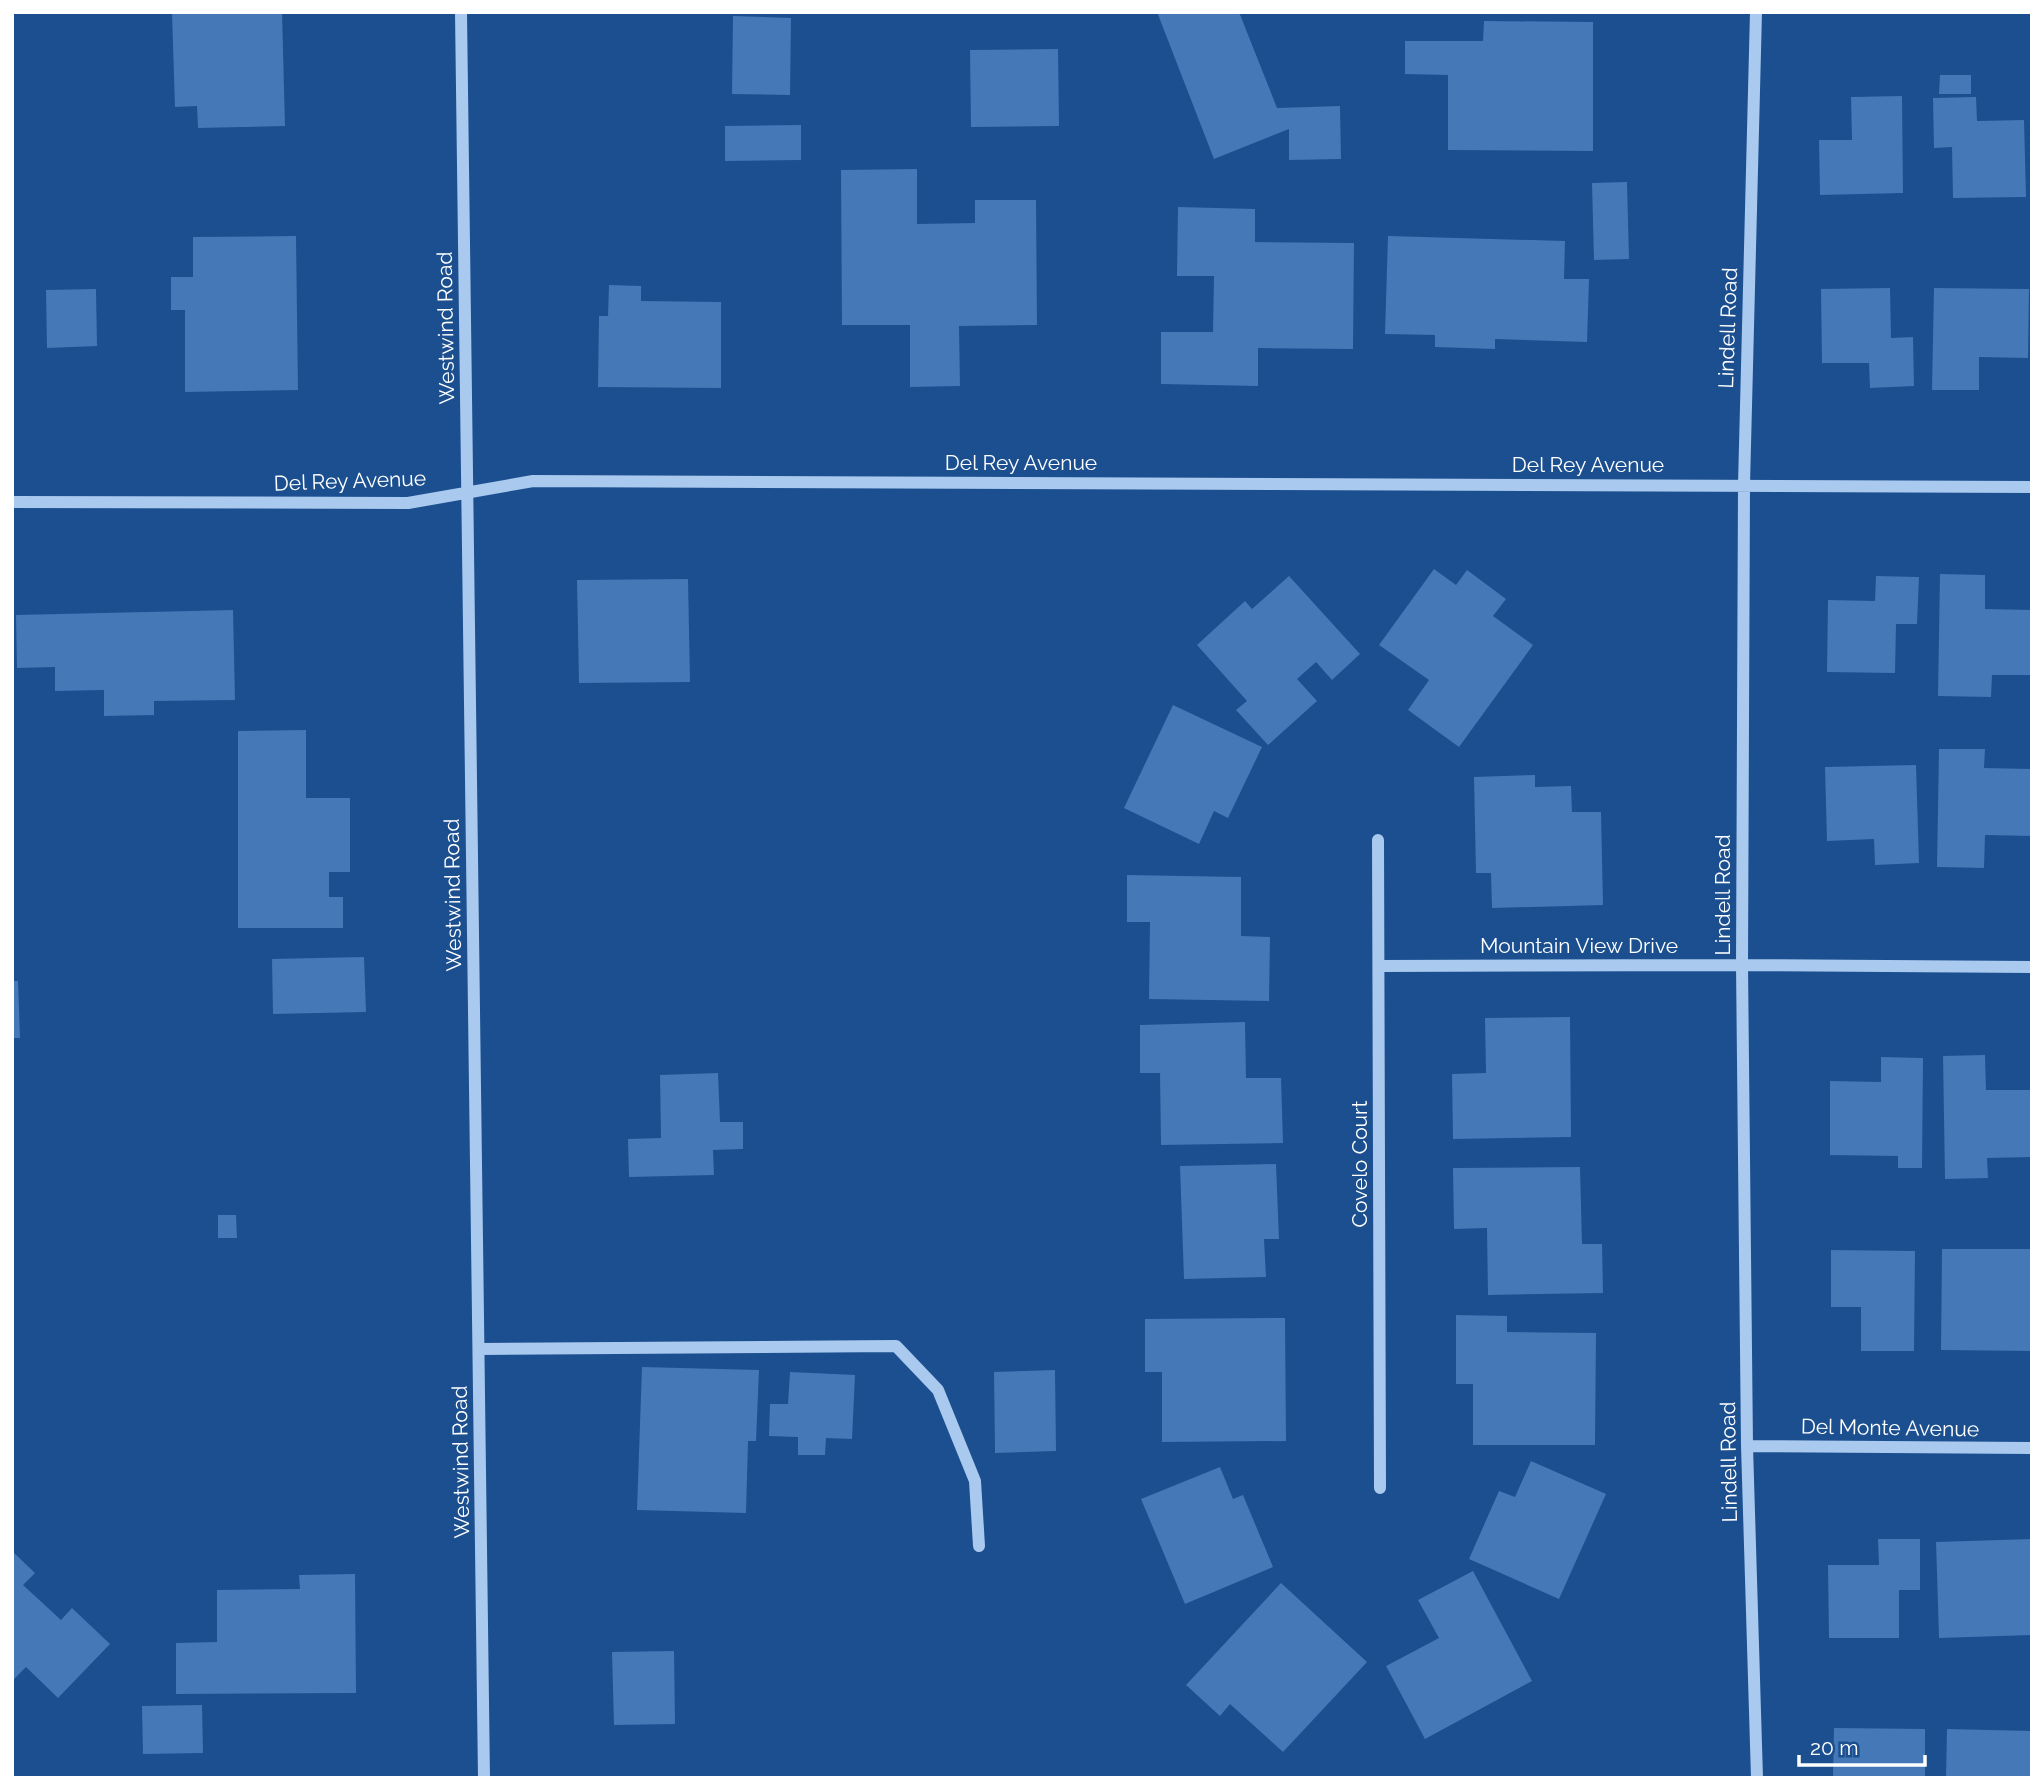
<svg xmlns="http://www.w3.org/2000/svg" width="2044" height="1790" viewBox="0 0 2044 1790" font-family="Raleway,sans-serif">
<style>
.building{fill:#4478b7}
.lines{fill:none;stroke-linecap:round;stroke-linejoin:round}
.minor{stroke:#a9c9ee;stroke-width:12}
.labels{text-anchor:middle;stroke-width:6;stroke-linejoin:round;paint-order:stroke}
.street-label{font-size:21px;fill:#fff;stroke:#1b4f8f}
</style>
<rect width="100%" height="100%" fill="#1b4f8f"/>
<path class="building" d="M184,12H282L285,126L198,128L197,106L175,107L172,13Z
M1157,12H1239L1277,108L1340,106L1341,159L1289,160V129L1214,159Z
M733,16L791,18L790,95L732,94Z
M1484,21L1593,22V151L1448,150V75L1405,74V41H1483Z
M1058,49L1059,126L971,127L970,50Z
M1940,75H1971V94H1939Z
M1902,96L1903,193L1820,195L1819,140H1852L1851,97Z
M1976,97L1977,121L2024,120L2026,197L1953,198L1952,147L1934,148L1933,98Z
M801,125V160L725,161V126Z
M917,169V224L975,223V200H1036L1037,325L959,326L960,386L910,387V325H842L841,170Z
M1627,182L1629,259L1594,260L1592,183Z
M1178,207L1255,209V242L1354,243L1353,349L1258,348V386L1161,384V332H1213L1214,276H1177Z
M296,236L298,390L185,392V310H171V277H193V237Z
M1388,236L1565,241L1564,279H1589L1587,342L1495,339V349L1435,347V335L1385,334Z
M609,285L641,286V301L721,302V388L598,387L599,316H608Z
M1890,288L1891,338L1913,337L1914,386L1870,388L1869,363H1822L1821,289Z
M1934,288L2029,289L2028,358L1979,357V390H1932Z
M96,289L97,346L47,348L46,290Z
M1434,569L1456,585L1467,570L1506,599L1493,616L1533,645L1459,747L1408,710L1429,680L1379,645Z
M1940,574L1985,575V609L2032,610V675H1992L1991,697L1938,696Z
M1289,576L1360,654L1332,680L1316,662L1297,679L1317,701L1268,745L1236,710L1247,701L1197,645L1245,601L1252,609Z
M1876,576L1919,577L1917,624H1896L1895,673L1827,672L1828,600L1875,601Z
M688,579L690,682L579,683L577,580Z
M233,610L235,700L154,701V715L104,716V690L55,691V667L17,668L16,615Z
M1173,705L1262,747L1228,818L1214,811L1199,844L1124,808Z
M306,730V798H350V872H329V897H343V928H238V731Z
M1939,749H1985L1984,768L2032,769L2031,836L1985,835L1984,868L1937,867Z
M1916,765L1919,863L1875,865L1874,839L1827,841L1825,767Z
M1535,775V787L1571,786L1572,812H1601L1603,905L1492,908L1491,873H1476L1474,777Z
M1127,875L1241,877V936L1270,937L1269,1001L1149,999L1150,922H1127Z
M364,957L366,1012L273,1014L272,959Z
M12,981H18L20,1038H12Z
M1570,1017L1571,1137L1453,1139L1452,1074L1486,1073L1485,1018Z
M1245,1022L1246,1078H1281L1283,1143L1161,1145L1160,1073H1140V1025Z
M1985,1055L1986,1090H2032V1157L1987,1158L1988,1178L1945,1179L1943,1056Z
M1881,1057L1923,1058L1922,1168H1898V1156L1830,1155V1081L1881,1082Z
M718,1073L720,1122H743V1149L713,1150L714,1175L629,1177L628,1139L661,1138L660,1075Z
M1276,1164L1279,1239H1264L1266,1277L1184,1279L1180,1166Z
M1580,1167L1582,1244H1602L1603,1293L1488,1295L1487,1228L1454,1229L1453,1168Z
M218,1215H236L237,1238H218Z
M1942,1249H2032V1351L1941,1350Z
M1831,1250L1915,1251L1914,1351H1861V1307H1831Z
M1456,1315L1507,1316V1332L1596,1333L1595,1445H1473V1384H1456Z
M1285,1318L1286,1441L1162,1442V1372H1145V1319Z
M642,1367L759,1370L756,1441H748L746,1513L637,1510Z
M1055,1370L1056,1451L995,1453L994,1372Z
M790,1372L855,1375L852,1439L826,1438L825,1455H798V1437L769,1436L770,1404H788Z
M1531,1461L1606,1494L1559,1599L1469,1559L1499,1491L1515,1497Z
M1220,1467L1233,1499L1243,1495L1273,1567L1185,1604L1141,1499Z
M1878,1539H1920V1590H1899V1638H1829L1828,1565H1879Z
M2032,1539V1635L1939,1638L1936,1542Z
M12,1551L35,1573L23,1585L61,1620L72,1608L110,1644L58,1698L26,1667L12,1681Z
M1473,1571L1532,1681L1425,1739L1386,1666L1439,1638L1418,1600Z
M355,1574L356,1693L176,1694V1643L217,1642V1590L300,1589L299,1575Z
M1281,1583L1367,1662L1283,1752L1230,1704L1220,1716L1186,1685Z
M674,1651L675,1724L614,1725L612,1652Z
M202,1705L203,1753L143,1754L142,1706Z
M1834,1728L1925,1729V1778H1833Z
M1947,1729L2032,1731V1778H1946Z"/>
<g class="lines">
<path class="minor" d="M461,12L484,1778
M1756,12L1744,485L1742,965L1747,1446L1757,1778
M12,502L408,503L533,481L2032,487
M1378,840L1380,1488
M1379,966L1742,965L2032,967
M479,1349L896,1346L938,1390L975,1481L979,1546
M1747,1446L2032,1448"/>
</g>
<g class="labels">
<g class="street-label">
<text transform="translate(446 328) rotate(-91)" y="7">Westwind Road</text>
<text transform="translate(1728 328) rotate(-88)" y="7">Lindell Road</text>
<text x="1021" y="470">Del Rey Avenue</text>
<text x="1588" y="472">Del Rey Avenue</text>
<text transform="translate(350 481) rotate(-2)" y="7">Del Rey Avenue</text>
<text transform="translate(453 895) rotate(-91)" y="7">Westwind Road</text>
<text transform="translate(1723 895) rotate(-90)" y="7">Lindell Road</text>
<text x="1579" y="953">Mountain View Drive</text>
<text transform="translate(1360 1164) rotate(-90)" y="7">Covelo Court</text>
<text transform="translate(1890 1428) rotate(1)" y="7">Del Monte Avenue</text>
<text transform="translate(461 1462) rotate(-91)" y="7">Westwind Road</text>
<text transform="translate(1729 1462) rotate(-91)" y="7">Lindell Road</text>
</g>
</g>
<rect width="2044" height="1790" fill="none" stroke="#ffffff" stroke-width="28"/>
<path d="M1799 1755v10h126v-10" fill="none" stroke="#ffffff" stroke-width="3.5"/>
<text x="1810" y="1755" font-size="21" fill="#ffffff" stroke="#1b4f8f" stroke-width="5" paint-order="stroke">20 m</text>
</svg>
